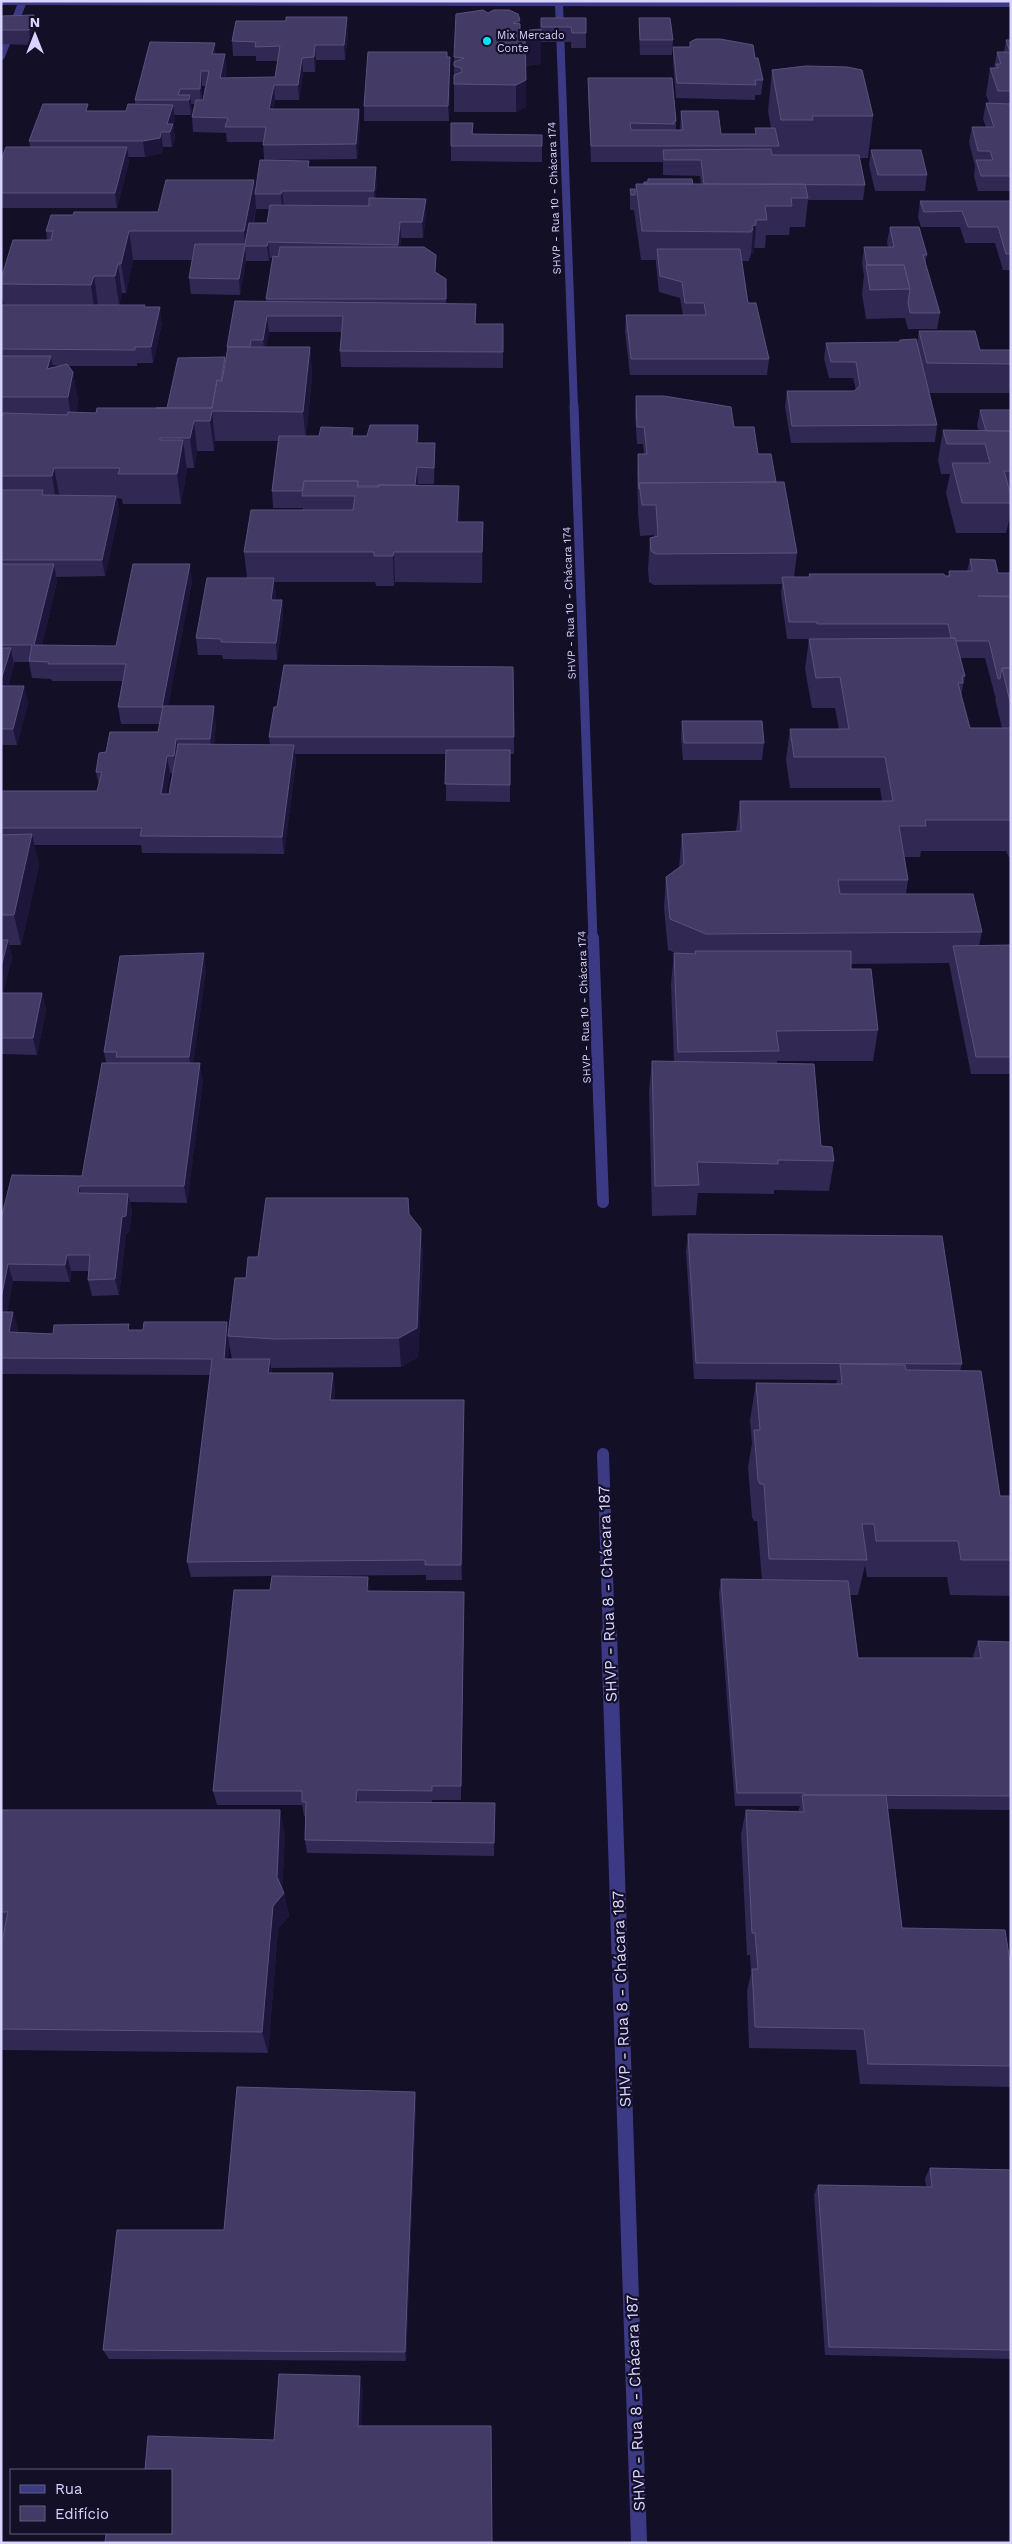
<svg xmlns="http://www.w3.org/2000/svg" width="1012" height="2544" viewBox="0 0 1012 2544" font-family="'Work Sans',sans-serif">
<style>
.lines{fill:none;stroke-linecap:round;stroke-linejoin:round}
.minor-far3{stroke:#3d3a85;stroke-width:8}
.minor-far2{stroke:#3d3a85;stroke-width:9}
.minor-far1{stroke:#3d3a85;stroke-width:12}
.minor{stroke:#3d3a85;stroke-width:16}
.tertiary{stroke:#3d3a85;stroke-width:8}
.wall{fill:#312854;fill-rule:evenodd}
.shaded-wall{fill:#1d163a}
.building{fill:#433a66;stroke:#5a527e}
.poi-dot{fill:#00e5ff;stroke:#130f26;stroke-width:2}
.labels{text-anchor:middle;stroke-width:4.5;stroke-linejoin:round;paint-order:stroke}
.far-poi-label{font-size:11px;fill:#d9d4ff;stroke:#130f26;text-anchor:start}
.far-street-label{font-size:11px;fill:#d9d4ff;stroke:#130f26}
.near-street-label{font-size:16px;fill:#d9d4ff;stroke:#130f26}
</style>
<rect width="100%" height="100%" fill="#130f26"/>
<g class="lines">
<path class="minor-far3" d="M559,3L574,407
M1,56L23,1"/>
<path class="minor-far2" d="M574,406L593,939"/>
<path class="minor-far1" d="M593,938L603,1202
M603,1454L609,1635"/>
<path class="minor" d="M609,1633L639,2543"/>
<path class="tertiary" d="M1,1L1011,3"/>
</g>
<path class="wall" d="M488,13L520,20V31L541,29V18H586V48H571V42H541V64L525,66L526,107L516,112H454V57Z
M1,16L36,30L31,45L1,44Z
M639,18L673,40L672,55H640L639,32Z
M348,32L345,60H316L315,72H303L299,100H275L273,109H359L360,124L357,159L264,160L263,142H227L226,133L193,132L192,117L195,104H191L192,110L191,115H174L175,120L173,124L175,139L172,147H163L162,153L145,157H128L129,162L117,208H1V160L30,147L29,141L89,111H126L135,104V100L216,54L227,69L225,78L275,77L278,61H256V56H233L232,41ZM202,86H205L203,100H202Z
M1006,40H1011V191H978L974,176L975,166L969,142L972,127H986L983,119L986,103H989L986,95L990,68H994L997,52H1004Z
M673,47L755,58L763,80L761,95H755V100L676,98L673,61Z
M447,57H450L449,121H364V106Z
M772,70L873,116L868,158H859L865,185L863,200H808L805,227H790L789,235H766L765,248H754V254H751L750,258H749V261H742L748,303L769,359L767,375H630L625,331L626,315H683L680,298L659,292L656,264V260H641L634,210H630V189H635L636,184H644L647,182L648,179L693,184H701L700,176L663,175V162H591L588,93V78L676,121V130H680L681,111L721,134H755V128H771L768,111Z
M473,123V134L542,146V162L451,161V146Z
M871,150L927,175L925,191H875L869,165Z
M310,167L377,183L375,198L426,199V214L423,238H401L400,247L446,279V303L476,324H503V368L341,367L340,351L342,332H269L266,347H310L312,377L306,436H354L419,443H435V460L434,484H418L417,485L460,516L459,522H483V552L482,583L395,582L394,586H376L375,582H274L276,595L275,600H282L283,616L277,660L223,659L222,655H198L196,638L247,578L244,552L303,510V508H273L272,491L278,441H215L214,451H197L194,468H186L187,470L181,504H123L122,499L117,498L119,512L105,576L56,577L57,581L42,645L116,646L192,581L168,706L216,723L214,744L270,745L269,737L277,707L513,667L514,754H510V802L446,801V754H295L296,762L284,854L142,853L141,845H34L39,865L21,945H9L12,957L3,993H42L46,1010L37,1055L1,1054V791H97L99,785L96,772L106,752L158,732L159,724H121L118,707L123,681H52L51,679L32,678L29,662H14V665L8,686H24L28,703L17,745H1V305H4L1,293V279L47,240L46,231L73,215L158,212L254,180L255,193ZM256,209H269L267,223H254ZM270,258H273L266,301L227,347V351L226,361L225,357L167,408L96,413H76L78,401L73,372L68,366H137V363H153L162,323L145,307L119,305L122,293H126L133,260H192L189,278L191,294L240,295L246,261H269ZM52,365L62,366L53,368ZM170,773H173L169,794H166Z
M920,201H1011V270H1003L995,243H965L960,227H921L918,217Z
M890,227L927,255L925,264L940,313L937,329H908L905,318L866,319L862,294L864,275L862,263L864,247H888L887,242Z
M919,331L980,350H1011V382L1009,393H929L937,425L935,442L791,443L785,407L787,391H854L856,390L853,378H829L824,359L826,343L899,342L900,340L917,344Z
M636,396L734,427L758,454L776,482L797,553L794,577H809V574L948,576L949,571H967L970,559L998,573H1011V857H1009L1006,851H921L920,857H904L908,880L906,894L982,932L979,946L1011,945V1074H971L949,963L851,964V969L878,1030L873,1061H777V1063L821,1146L834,1161L829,1191L774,1190V1194L698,1193L696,1215L652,1216L649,1091L652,1061H674L671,984L674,953H676L668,950L664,908L666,877L679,868L682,834L736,831L740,801H882L880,788H790L786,760L790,729H839L835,708H812L805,669L809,639H815H787L781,594L782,584L654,585L649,582L648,569L650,538L654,537V535L640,536L638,513L637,471L638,454H644L643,444H637L635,413ZM960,658H985L995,696H996L995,699L1002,728H970L961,696L965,676Z
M980,410H1011V513L1006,533H956L946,493L950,474H941L938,460L943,430L979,431L977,426Z
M682,721L764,743L762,760H683L681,738Z
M206,970L193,1063L203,1079L187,1203L130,1202L132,1211L129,1233L126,1234L119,1295L92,1296L88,1280L89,1271H71L70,1282L13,1281L7,1312L18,1328L17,1332L53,1334L130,1330L228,1331L246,1278L258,1257L409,1215L421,1229L423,1259L418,1357L401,1367L271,1368L272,1373H333L335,1389L334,1400H464L462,1580H426V1575L286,1576L369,1591L464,1592L461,1800H432V1803L495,1817L494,1856L307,1853L305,1840V1816H304L302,1805H217L213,1791L270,1590L272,1576L191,1577L187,1562L210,1375L1,1374V1219L82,1176L106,1063L104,1052ZM229,1344L232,1359H228Z
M688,1234L962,1364L960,1371L1000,1496H1011V1596L950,1595L947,1577H867L865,1565L858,1595H850L858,1658H974L973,1656L978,1641L1011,1642V1810L887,1809L902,1928L1011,1968V2087L860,2084L856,2050L749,2048L747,1991L751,1973L750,1955H747L741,1834L746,1810L798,1811L800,1806H735L719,1594L721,1579L762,1580L757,1521H754L752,1517L748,1467L752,1443L750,1420L756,1383L836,1384L837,1380L694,1379L686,1251Z
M1,1810L285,1834L282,1889L284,1893L289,1916L278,1929L268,2053L1,2050V1937H3V1935H1Z
M415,2092L416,2103L406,2361L109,2359L103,2350Z
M930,2168L1011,2170V2359L825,2355L814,2195L818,2185L926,2187L925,2178Z"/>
<path class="shaded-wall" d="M34,15L36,30L31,45L29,30Z
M347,17L348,32L345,60L344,45Z
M541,37V64L525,66V39Z
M215,43L216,57L212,54Z
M315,45L316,60L315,72L314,57Z
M225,54L227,69L222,93L220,78Z
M450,57V72L449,121L448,106Z
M302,58L303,72L299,100L298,85Z
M201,71L202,86L201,104L200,89Z
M526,80V107L516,112V85Z
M274,85L275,100L270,125L269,109Z
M190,95L192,110L191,115L189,100Z
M173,105L175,120L173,124L175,139L172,147L170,132L167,124Z
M359,109L360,124L357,159L356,144Z
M161,132L163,147L162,153L145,157L143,141Z
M127,147L129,162L117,208L115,193Z
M376,167L377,183L375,206L374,191Z
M254,180L256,209L249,246H245L244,231Z
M282,191L284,206L282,209L281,194Z
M426,199V214L423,238L422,222Z
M400,222L401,238L399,260L398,245Z
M756,225L754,254H751L753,230L752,226Z
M129,231L133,260L126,293L121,264Z
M268,242L270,258L269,261L267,246Z
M245,246L246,261L240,295L239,279Z
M118,264L122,293L119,305L115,276Z
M94,276L98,305L95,314L91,285Z
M446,279L447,295L446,315Z
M160,307L162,323L153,363L151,347Z
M267,316L269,332L265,356L263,340Z
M310,347L312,377L306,441L303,412Z
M51,356L56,385L47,369Z
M73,372L78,401L73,427L68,397Z
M212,411L215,441L214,451L210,421Z
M194,421L197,451L194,468L190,438Z
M418,425L419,442L417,459V443Z
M183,440L187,470L181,504L177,474Z
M435,443V460L434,484V468Z
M417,467L418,484L415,503L414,486Z
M54,468L60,498L57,507L52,476Z
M459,486L460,516L458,552L457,522Z
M116,496L119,512L105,576L102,560Z
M483,522V552L482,583V552Z
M394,552L395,582L394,586L393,556Z
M54,564L57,581L38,662L34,645Z
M190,564L192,581L165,724L162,707Z
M274,578L276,595L273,616L271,600Z
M282,600L283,616L277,660L276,643Z
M11,648L14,665L3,703L1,696V680Z
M24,686L28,703L17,745L13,729Z
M214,706L216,723L213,756L210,739Z
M176,739L179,756L176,773L174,756Z
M294,745L296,762L284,854L282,837Z
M167,756L170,773L164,811L161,794Z
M32,834L39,865L21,945L14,915Z
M8,940L12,957L1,1002V967Z
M204,953L206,970L192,1074L189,1057Z
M42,993L46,1010L37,1055L33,1038Z
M200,1063L203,1079L187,1203L184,1186Z
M79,1186L83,1202L78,1193Z
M128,1194L132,1211L129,1233L126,1234L119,1295L115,1279L122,1217Z
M421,1229L423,1259L418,1357L401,1367L399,1338Z
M67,1255L71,1271L70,1282L65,1265Z
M8,1264L13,1281L4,1328L1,1321V1299Z
M13,1312L18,1328L14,1348L9,1332Z
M227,1322L229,1336H228L229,1344L227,1375L224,1359Z
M270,1359L272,1375L268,1373Z
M333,1373L335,1389L332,1416L330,1400Z
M464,1400V1416L462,1580L461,1565Z
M368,1577L370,1592L367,1591Z
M464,1592V1607L461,1800V1786Z
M357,1790L358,1804L356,1802Z
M495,1803V1817L494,1856V1843Z
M280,1810L285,1834L282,1896L284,1893L289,1916L278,1929L268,2053L262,2032L273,1906L277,1877Z
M415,2092L416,2103L406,2361L405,2352Z
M360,2376L363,2390L361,2440L358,2426Z"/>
<path class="building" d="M483,10L488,13L494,10H509L518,14L520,20L513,23L520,24V31L541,29V37L525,39L526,80L516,85L454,84V75L462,72L461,68L454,66V62L464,58L454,57L456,14Z
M34,15L29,30H1V16Z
M286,17H347L344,45H315L314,57L302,58L298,85H274L269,109H359L356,144L263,145L266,127H225L228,118L192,117L196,100H203L209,71H201L200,89H180L178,95H190L189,100H135L150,42L215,43L212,54H225L220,78L275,77L280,46L255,47L256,42L232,41L236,21H286Z
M541,18H586V33H572L571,27H541Z
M639,18H670L673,40H640Z
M696,39H720L753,45L755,58H758L763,80H755L756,85L677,83L673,47H690V42Z
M1006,40H1011V91H998L990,68H998L996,64H1001L997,52H1010Z
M368,52H447V57H450L448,106H364Z
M806,66L847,67L862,70L873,116H812L813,120H781L772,70Z
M588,78H672L676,121H674V124L630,123L631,130H683L681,111H718L721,134H756L755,128H775L779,146H591Z
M986,103L1011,104V176H981L976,160H993L990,151H978L972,127H994Z
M43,104H88L86,111H126L128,104L173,105L167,124H173L170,132H161L160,138L143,141H29Z
M451,123H473L472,134L542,135V146H451Z
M6,147H127L115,193H1V160Z
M771,149L772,155H859L865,185L704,184L701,160H664L663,150Z
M871,150H921L927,175H878Z
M260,160L309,161L308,167H376L374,191H282L281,194H255Z
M648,179H692L693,184H644V182H648Z
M166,180H254L244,231H129L121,264H118L115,276H94L91,285L1,284V279L13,240H51L53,231H46L51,215H73L74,212H158Z
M636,184H805L808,198H791L792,206H765L767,220H756V225L752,226L753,230H751V232L642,231Z
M630,189H635V195H631Z
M369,198L426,199L422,222H400L398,245L268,242L267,246H245L239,279L189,278L195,244H245L249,223H267L270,205L369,206Z
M920,201H1011V254H1006L998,227H968L962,211L924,212Z
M890,227H919L927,255H923L940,313H910L908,302L910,289L904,265H867L864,247H894Z
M280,247H424L436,255L435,272L446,279V299H266L273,256L278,257Z
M657,249H740L748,303H756L769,359H631L626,315H706L704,303H685L682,282L660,276Z
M866,265H904L910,289L870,290Z
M235,301L476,304L475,324H503V352L340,351L343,316H267L263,340H251L250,347H227Z
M1,305H145L144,307H160L151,347H135V350L1,349Z
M919,331H975L980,350H1011V364L927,363Z
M916,339L937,425L792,426L787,391H854L860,386L856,362H831L826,343L900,342V340Z
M228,347H310L303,412L212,411L210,421H194L190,438H160V440H183L177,474H118L120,468H54L52,476H1V418L3,413L67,415L68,412L96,413L97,408H212L217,380L222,381Z
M1,356H51L47,369L67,364L73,372L68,397H1Z
M225,357L221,381L217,380L212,408H156H167L178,358Z
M636,396H664L731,407L734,427H754L758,454H771L776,482L639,483V489L638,454H647L644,427H637Z
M980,410H1011V431H986Z
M370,425H418L417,443H435L434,468L417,467L415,485H378V486H358V481H304L302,491H272L279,436H319L321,427L353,428L352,436H367Z
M943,430L1011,431V471H1004L1011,496V503H962L952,463H990L985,444H947Z
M304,481H358L357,487H379L378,485L459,486L457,522H483L482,552H394L393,556H374V552H244L251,510H353L355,496H302Z
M784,482L797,553L656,554L651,551L650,538L658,536L656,505H642L639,483Z
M1,490H43L42,495L116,496L102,560H1Z
M970,559L995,560L998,573H1011V596H978L1011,597V668H1002L1000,679H998L989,641H956L955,638H951L948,624H817V622H789L782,577H810L809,574H944L945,576H950L949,571H972Z
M1,564H54L34,645L116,646L133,564H190L162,707H118L126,664H48L49,662L29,661L32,645H1Z
M207,578H274L271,600H282L276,643L221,642V639L196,638Z
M955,638L965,676H962L963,683H958L970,728H1011V820H925L926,826H899L908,880H838L840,894H973L982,932L706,934L670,919L666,877L684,864L682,834L741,831L740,801H893L885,757H794L790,729H849L840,677L816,678L809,639Z
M1,648H11L1,680Z
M284,665L513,667L514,737H269L274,707H277Z
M1002,668H1011V706Z
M1,686H24L13,729H1Z
M163,706H214L210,739H176L174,756H167L161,794H169L178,744L294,745L282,837L140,836L142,828H1V791H97L102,772H96L99,753L106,752L110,732H158Z
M682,721H762L764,743H684Z
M446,750H510V785L445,784Z
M32,834L14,915H1V835Z
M1,940H8L1,967Z
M1011,945V1057H976L953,946Z
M695,951H851V969H871L878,1030L776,1031L779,1051L678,1052L674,953L696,954Z
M204,953L189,1057H116L117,1052H104L120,956Z
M1,993H42L33,1038H1Z
M652,1061L814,1064L821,1146L832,1147L834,1161L778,1160V1164L697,1162L699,1185L655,1186Z
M102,1063H200L184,1186H79L78,1193L128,1194L126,1216L122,1217L115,1279L88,1280L90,1255H67L65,1265L8,1264L1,1299V1219L12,1175L82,1176Z
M266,1198H408L409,1214L421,1229L417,1328L399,1338L274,1339L228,1336L235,1278H246L248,1257H258Z
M688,1234L942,1236L962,1364L696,1363Z
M1,1312H13L9,1332L53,1334L54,1325L129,1324L128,1330H143L144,1322H227L224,1359H270L268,1373H333L330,1400H464L461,1565H425V1560L187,1562L212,1359L1,1358Z
M840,1364L905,1365L906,1370L981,1371L1000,1496H1011V1560H961L958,1541H876L874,1524H862L867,1560L769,1559L764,1484H760L758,1480L754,1430H760L756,1383L842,1384Z
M272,1576L368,1577L367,1591L464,1592L461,1786H432V1791L357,1790L356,1802L495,1803L494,1843L305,1840L306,1802H302V1791H213L234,1590H270Z
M721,1579L848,1581L858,1658H981L978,1641L1011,1642V1796L804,1795V1793H737Z
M802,1795H886L902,1928L1005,1930L1011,1968V2066L868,2064L864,2029L755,2027L752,1969H758L755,1933H752L746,1810L804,1812Z
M1,1810H280L277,1877L284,1893L273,1906L262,2032L1,2029V1937H3L8,1912H1Z
M237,2087L415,2092L405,2352L103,2350L117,2230H224Z
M930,2168L1011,2170V2350L829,2347L818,2185L932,2187Z
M279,2374L360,2376L358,2426H491L492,2543H105L106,2533H171V2470H145L148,2436L274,2440Z"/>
<circle class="poi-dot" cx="487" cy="41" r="5"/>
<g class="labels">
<g class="far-poi-label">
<text x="497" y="39">Mix Mercado<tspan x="497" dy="13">Conte</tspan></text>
</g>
<g class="far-street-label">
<text transform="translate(554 198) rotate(-92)" y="4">SHVP - Rua 10 - Chácara 174</text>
<text transform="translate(569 603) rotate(-92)" y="4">SHVP - Rua 10 - Chácara 174</text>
<text transform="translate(584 1007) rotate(-92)" y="4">SHVP - Rua 10 - Chácara 174</text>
</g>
<g class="near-street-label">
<text transform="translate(607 1594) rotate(-92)" y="6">SHVP - Rua 8 - Chácara 187</text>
<text transform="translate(621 1999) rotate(-92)" y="6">SHVP - Rua 8 - Chácara 187</text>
<text transform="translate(635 2403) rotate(-92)" y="6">SHVP - Rua 8 - Chácara 187</text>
</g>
</g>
<rect width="1012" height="2544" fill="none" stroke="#d9d4ff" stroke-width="5"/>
<rect x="10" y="2469" width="162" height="65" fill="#130f26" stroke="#625e7d"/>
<rect x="20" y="2485" width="25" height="8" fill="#3d3a85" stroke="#625e7d"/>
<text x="55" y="2494" font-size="15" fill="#d9d4ff">Rua</text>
<rect x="20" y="2506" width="25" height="15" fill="#433a66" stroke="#625e7d"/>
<text x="55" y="2519" font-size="15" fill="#d9d4ff">Edifício</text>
<g transform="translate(35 35)" stroke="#130f26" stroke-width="4" paint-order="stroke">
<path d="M0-4L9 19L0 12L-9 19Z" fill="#d9d4ff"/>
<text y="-8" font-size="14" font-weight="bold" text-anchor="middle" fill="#d9d4ff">N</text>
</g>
</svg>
